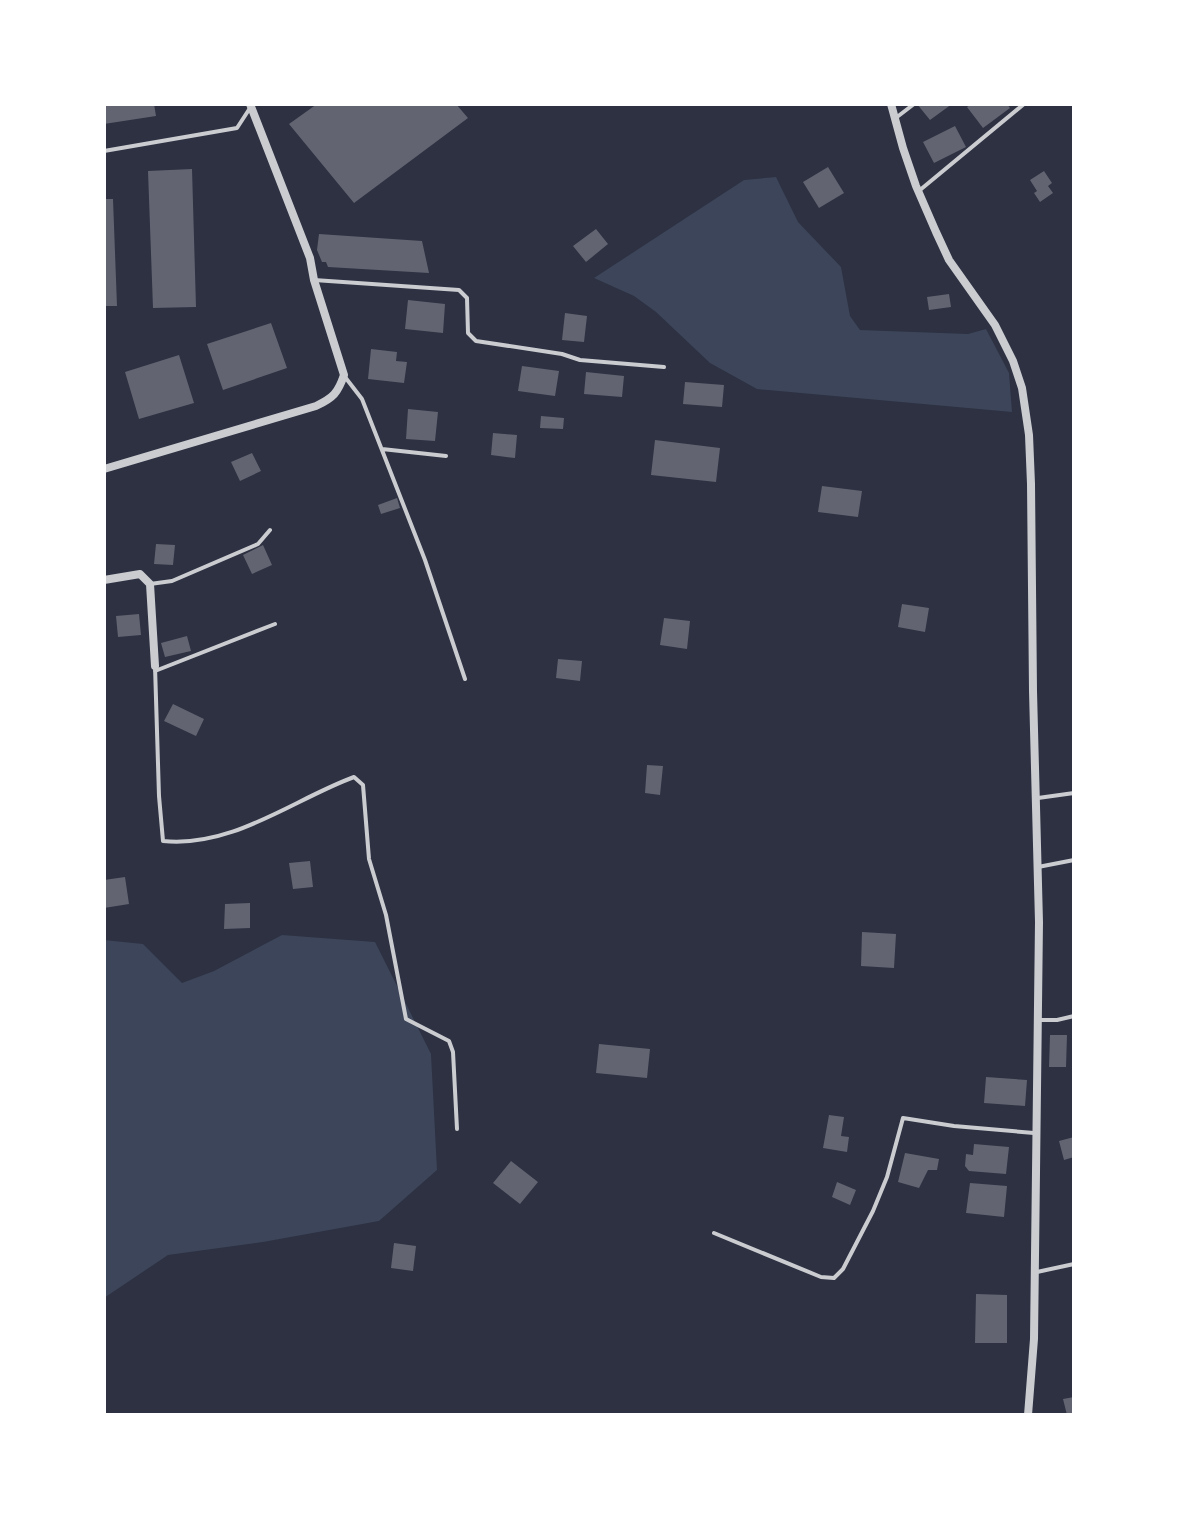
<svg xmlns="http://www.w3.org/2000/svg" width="1178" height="1519" viewBox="0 0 1178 1519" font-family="'Golos Text',sans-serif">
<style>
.green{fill:#3c4559}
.building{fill:#626471}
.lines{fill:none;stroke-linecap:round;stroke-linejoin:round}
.service{stroke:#caccd0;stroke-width:4}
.minor{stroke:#caccd0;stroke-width:8}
</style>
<rect width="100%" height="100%" fill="#2d3142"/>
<path class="green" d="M776,177L798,222L841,267L850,316L860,330L968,334L986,329L1009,373L1012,412L757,389L710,363L656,312L634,296L594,278L744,180Z
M282,935L375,942L431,1054L437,1170L379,1221L263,1242L168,1255L104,1298V940L143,944L182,983L214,971Z"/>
<path class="building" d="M104,104H154L156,116L104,124Z
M317,104H456L468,118L354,203L289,124Z
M917,104H952L930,120Z
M971,104H1007L1010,108L983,128L967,107Z
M955,126L966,147L934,163L923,142Z
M828,167L844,193L819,208L803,182Z
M192,169L196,307L153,308L148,171Z
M1044,171L1052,183L1048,186L1053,193L1040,202L1034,193L1037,191L1030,180Z
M104,199H113L117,306H104Z
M596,229L608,244L586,262L573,246Z
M319,234L422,241L429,273L328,267L326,262H322L317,250Z
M949,294L951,307L929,310L927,297Z
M408,300L445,304L443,333L405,329Z
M565,313L587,316L584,342L562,340Z
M271,323L287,368L223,390L207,344Z
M371,349L397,352L396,361L407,362L404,383L368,379Z
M179,355L194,403L139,419L125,372Z
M522,366L559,371L555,396L518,391Z
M586,372L624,376L622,397L584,394Z
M685,382L724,385L722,407L683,404Z
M408,409L438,412L435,441L406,439Z
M541,416L564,418L563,429L540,428Z
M493,433L517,435L515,458L491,455Z
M655,440L720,448L716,482L651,475Z
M252,453L261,471L240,481L231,462Z
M822,486L862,491L858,517L818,512Z
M397,498L400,508L381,514L378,505Z
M156,544L175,545L173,565L154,564Z
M263,545L272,565L252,574L243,555Z
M902,604L929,608L925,632L898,627Z
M139,614L141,635L118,637L116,616Z
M664,618L690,621L687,649L660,645Z
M187,636L191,651L165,657L161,643Z
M558,659L582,661L580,681L556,678Z
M173,704L204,719L196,736L164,721Z
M647,765L663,766L660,795L645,793Z
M310,861L313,887L293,889L289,863Z
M125,877L129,904L104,908V880Z
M250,903V928L224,929L225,904Z
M862,932L896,934L894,968L861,966Z
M1050,1035H1067L1066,1067H1049Z
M599,1044L650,1049L647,1078L596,1073Z
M986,1077L1027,1080L1025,1106L984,1103Z
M829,1115L844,1117L841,1136L849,1137L847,1152L823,1148Z
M1074,1137V1157L1064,1160L1059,1141Z
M974,1144L1009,1147L1006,1174L969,1171L965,1166L966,1154L973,1155Z
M905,1153L939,1159L937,1170H928L919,1188L898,1182Z
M511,1161L538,1182L520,1204L493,1183Z
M837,1182L856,1190L850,1205L832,1197Z
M970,1183L1007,1186L1004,1217L966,1213Z
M394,1243L416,1246L413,1271L391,1268Z
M976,1294L1007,1295V1343H975Z
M1074,1397V1415H1067L1063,1399Z"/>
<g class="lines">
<path class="service" d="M897,117L914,104
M104,151L237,128L250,108
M920,190L1024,104
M314,280L459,290L467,298L468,333L476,341L562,354L580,360L664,367
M345,377L362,399L425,560L465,679
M382,449L446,456
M150,584L172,581L258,544L270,530
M155,666L159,796L163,841C233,848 292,800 354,777L363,785L369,859L386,915L406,1019L449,1041L453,1052L457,1129
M155,671L275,624
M1038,798L1074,793
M1038,867L1074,860
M1039,1020H1057L1074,1016
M714,1233L821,1277L834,1278L843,1269L873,1211L887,1177L903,1118L954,1126L1034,1133
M1037,1272L1074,1264"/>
<path class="minor" d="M891,104L903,148L916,186L936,232L949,260L995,325L1013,361L1022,388L1029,435L1031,484L1033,691L1039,922L1034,1339L1028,1415
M104,469L316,406C333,398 338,393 344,375L314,280L310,258L250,104
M104,580L140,574L150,584L155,666"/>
</g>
<rect width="1178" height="1519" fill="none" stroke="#ffffff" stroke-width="212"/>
</svg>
